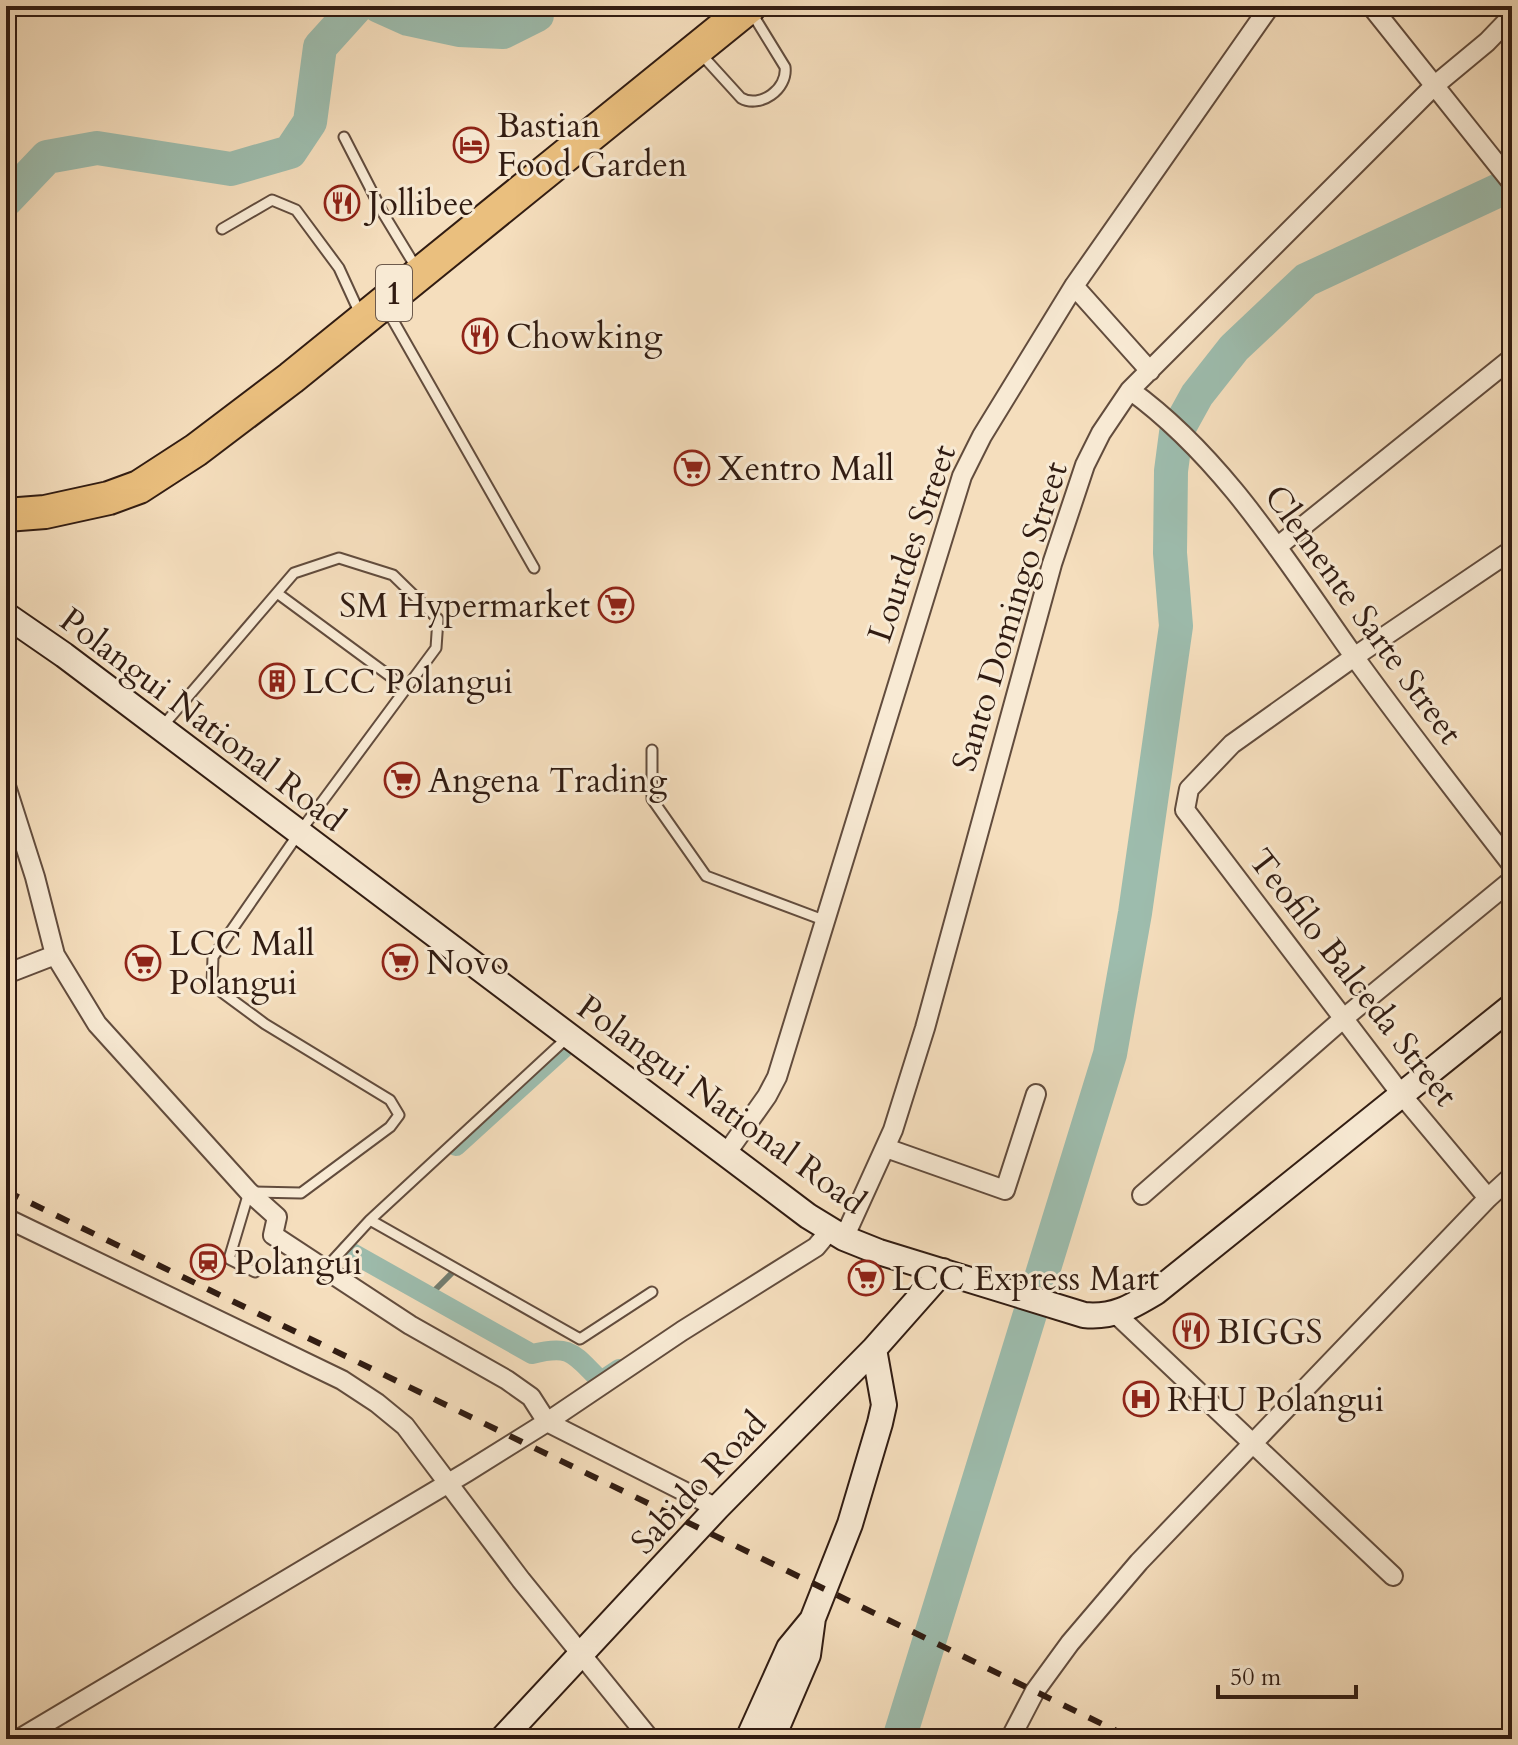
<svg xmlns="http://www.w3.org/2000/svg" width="1518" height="1745" viewBox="0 0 1518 1745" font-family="Cardo,serif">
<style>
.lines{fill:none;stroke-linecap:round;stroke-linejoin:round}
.stream{stroke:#727c6f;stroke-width:6}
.canal{stroke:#9dbcad;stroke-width:20}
.river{stroke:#9dbcad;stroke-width:34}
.lane-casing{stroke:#624c3d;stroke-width:13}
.street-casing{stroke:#624c3d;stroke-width:22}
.secondary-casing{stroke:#311c12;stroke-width:28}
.highway-casing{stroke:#311c12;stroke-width:36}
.lane{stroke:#f8ead4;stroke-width:9}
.street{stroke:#f8ead4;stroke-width:18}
.secondary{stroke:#f8ead4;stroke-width:24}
.highway{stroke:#eabf7e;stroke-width:32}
.rail{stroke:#311c12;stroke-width:6;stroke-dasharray:14 14;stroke-linecap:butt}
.labels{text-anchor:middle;stroke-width:6;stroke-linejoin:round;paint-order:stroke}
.shield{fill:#f8ead4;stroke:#6d5a4c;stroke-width:2}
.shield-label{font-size:32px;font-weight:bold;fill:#311c12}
.poi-label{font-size:34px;fill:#311c12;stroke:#f8ead4;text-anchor:start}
.street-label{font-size:34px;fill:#311c12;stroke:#f8ead4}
</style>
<rect width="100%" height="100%" fill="#f5debd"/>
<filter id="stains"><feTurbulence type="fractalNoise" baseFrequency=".0025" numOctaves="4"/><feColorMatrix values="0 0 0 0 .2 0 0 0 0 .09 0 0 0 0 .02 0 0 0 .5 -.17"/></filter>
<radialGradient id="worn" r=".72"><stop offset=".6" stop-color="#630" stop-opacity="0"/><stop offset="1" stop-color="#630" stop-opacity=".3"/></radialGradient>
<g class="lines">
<path class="stream" d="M431,1294L456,1269"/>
<path class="canal" d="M456,1146L566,1046
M347,1250L532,1354C572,1344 573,1354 601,1381L619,1369"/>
<path class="river" d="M379,6L408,19L459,30L503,32L537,15V6
M6,200L47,157L97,148L231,169L290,152L310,122L320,47L357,6
M899,1739L1110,1054L1135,913L1176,626L1170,553L1171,471L1176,433L1197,395L1234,348L1306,280L1512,184"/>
<g class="lane-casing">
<path id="lane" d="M701,54L741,98C760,109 788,89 785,67L750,10
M344,137L383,213L417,269
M222,229L272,200L296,210L339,268L361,316
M386,308L534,568
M277,593L406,688
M161,728L294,573L339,558L393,575L438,619L436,648L299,833L213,957L212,985L265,1024L390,1100L399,1115L390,1127L301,1193L249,1192L229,1259L255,1272
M652,750V799L706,876L826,921
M370,1220L580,1339L652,1292
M325,1269L370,1220L567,1038"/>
</g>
<g class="street-casing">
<path id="street" d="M1371,6L1512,183
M1074,286L1150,371
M1130,390C1224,458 1287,562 1353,655C1404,726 1458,795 1512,865
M1277,547L1512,358
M6,786L35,877L55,955L97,1024L249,1192L277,1217L273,1235L410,1325L507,1380L531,1397L547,1422L717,1508
M6,974L55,955
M886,1148L1005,1190L1036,1094
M726,1154L767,1096L777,1077L962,476L982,436L1074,286L1270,6
M1142,1195L1344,1018L1512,880
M1488,1198L1401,1094L1185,810L1189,789L1232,744L1354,657L1512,550
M6,1218L342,1380L377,1403L405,1426L521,1580L650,1739
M844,1238L893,1130L925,1028L1052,564L1085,465L1101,433L1130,390L1434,86L1487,42L1512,16
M1116,1314L1393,1576
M19,1739L467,1472L547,1422L682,1331L816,1247L831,1229
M1010,1739L1035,1691L1070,1643L1139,1562L1488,1198L1512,1176"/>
</g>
<g class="secondary-casing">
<path id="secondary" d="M6,615L64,655L808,1216L844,1238L879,1252L1084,1315C1113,1318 1131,1307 1156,1292L1512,1006
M502,1739L717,1508L874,1349L943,1271
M748,1739L789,1648L812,1620
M772,1739L808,1655L813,1618L850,1524L880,1423L884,1405L874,1349"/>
</g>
<g class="highway-casing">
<path id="highway" d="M6,515L45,512L109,498L139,487L196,450L291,378L750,6"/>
</g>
<use href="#lane" class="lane"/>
<use href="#street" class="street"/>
<use href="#secondary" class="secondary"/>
<use href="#highway" class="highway"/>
<path class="rail" d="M6,1191L1133,1739"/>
</g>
<defs>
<g id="hotel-ring" transform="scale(1.8)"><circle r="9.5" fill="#f8ead4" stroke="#8f2418" stroke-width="1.5"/><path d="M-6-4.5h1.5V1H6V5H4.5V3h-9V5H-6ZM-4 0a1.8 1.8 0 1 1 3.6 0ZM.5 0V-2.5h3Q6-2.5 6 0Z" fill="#8f2418"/></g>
<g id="restaurant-ring" transform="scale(1.8)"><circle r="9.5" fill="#f8ead4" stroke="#8f2418" stroke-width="1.5"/><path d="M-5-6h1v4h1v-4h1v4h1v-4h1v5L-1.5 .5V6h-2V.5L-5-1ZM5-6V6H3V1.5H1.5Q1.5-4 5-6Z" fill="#8f2418"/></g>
<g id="supermarket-ring" transform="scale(1.8)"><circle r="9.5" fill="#f8ead4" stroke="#8f2418" stroke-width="1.5"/><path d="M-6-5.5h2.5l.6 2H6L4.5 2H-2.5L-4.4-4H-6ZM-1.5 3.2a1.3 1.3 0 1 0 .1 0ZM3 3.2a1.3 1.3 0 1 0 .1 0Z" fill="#8f2418"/></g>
<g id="building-ring" transform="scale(1.8)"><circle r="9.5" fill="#f8ead4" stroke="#8f2418" stroke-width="1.5"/><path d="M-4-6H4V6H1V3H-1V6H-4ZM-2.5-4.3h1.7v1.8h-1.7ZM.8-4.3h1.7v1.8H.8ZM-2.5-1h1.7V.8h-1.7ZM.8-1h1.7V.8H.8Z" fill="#8f2418"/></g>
<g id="station-ring" transform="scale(1.8)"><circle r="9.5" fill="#f8ead4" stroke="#8f2418" stroke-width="1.5"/><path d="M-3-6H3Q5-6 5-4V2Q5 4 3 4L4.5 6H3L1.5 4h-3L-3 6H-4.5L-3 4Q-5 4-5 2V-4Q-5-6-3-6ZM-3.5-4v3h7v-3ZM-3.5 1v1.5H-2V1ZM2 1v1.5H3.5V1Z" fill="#8f2418"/></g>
<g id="hospital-ring" transform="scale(1.8)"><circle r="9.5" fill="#f8ead4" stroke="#8f2418" stroke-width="1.5"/><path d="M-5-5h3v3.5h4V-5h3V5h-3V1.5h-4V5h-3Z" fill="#8f2418"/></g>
</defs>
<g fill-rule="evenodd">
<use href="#hotel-ring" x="471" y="145"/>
<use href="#restaurant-ring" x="342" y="203"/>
<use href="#restaurant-ring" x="480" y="336"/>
<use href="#supermarket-ring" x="692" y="468"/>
<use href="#supermarket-ring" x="616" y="605"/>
<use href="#building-ring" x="277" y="681"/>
<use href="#supermarket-ring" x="402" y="780"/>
<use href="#supermarket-ring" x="400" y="962"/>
<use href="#supermarket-ring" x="143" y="963"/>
<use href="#station-ring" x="208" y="1262"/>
<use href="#supermarket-ring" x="866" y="1278"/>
<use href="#restaurant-ring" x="1191" y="1331"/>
<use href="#hospital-ring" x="1141" y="1399"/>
</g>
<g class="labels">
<rect class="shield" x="376" y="265" width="36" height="56" rx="6"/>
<g class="shield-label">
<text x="394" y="304">1</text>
</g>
<g class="poi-label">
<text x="497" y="137">Bastian<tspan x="497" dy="39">Food Garden</tspan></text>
<text x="368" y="215">Jollibee</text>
<text x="506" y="348">Chowking</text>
<text x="718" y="480">Xentro Mall</text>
<text x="590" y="617" text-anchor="end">SM Hypermarket</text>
<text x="303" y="693">LCC Polangui</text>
<text x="428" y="792">Angena Trading</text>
<text x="169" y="955">LCC Mall<tspan x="169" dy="39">Polangui</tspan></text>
<text x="426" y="974">Novo</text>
<text x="234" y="1274">Polangui</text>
<text x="892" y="1290">LCC Express Mart</text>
<text x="1217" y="1343">BIGGS</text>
<text x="1167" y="1411">RHU Polangui</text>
</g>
<g class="street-label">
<text transform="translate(911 543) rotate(-71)" y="12">Lourdes Street</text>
<text transform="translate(1364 614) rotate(54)" y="12">Clemente Sarte Street</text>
<text transform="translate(1009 616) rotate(-73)" y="12">Santo Domingo Street</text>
<text transform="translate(203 719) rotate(37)" y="12">Polangui National Road</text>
<text transform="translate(1354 977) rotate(52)" y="12">Teofilo Balceda Street</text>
<text transform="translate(722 1104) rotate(36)" y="12">Polangui National Road</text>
<text transform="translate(698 1482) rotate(-47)" y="12">Sabido Road</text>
</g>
</g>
<rect width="1518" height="1745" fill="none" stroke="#f5debd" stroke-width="32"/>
<rect x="8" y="8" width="1502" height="1729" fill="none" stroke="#311c12" stroke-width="4"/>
<rect x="16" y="16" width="1486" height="1713" fill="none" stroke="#311c12" stroke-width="2"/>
<path d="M1218 1685v12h138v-12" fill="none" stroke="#311c12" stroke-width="4"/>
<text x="1230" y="1685" font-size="24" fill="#311c12" stroke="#f8ead4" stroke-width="6" paint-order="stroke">50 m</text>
<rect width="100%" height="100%" filter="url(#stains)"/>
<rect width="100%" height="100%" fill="url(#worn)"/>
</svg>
